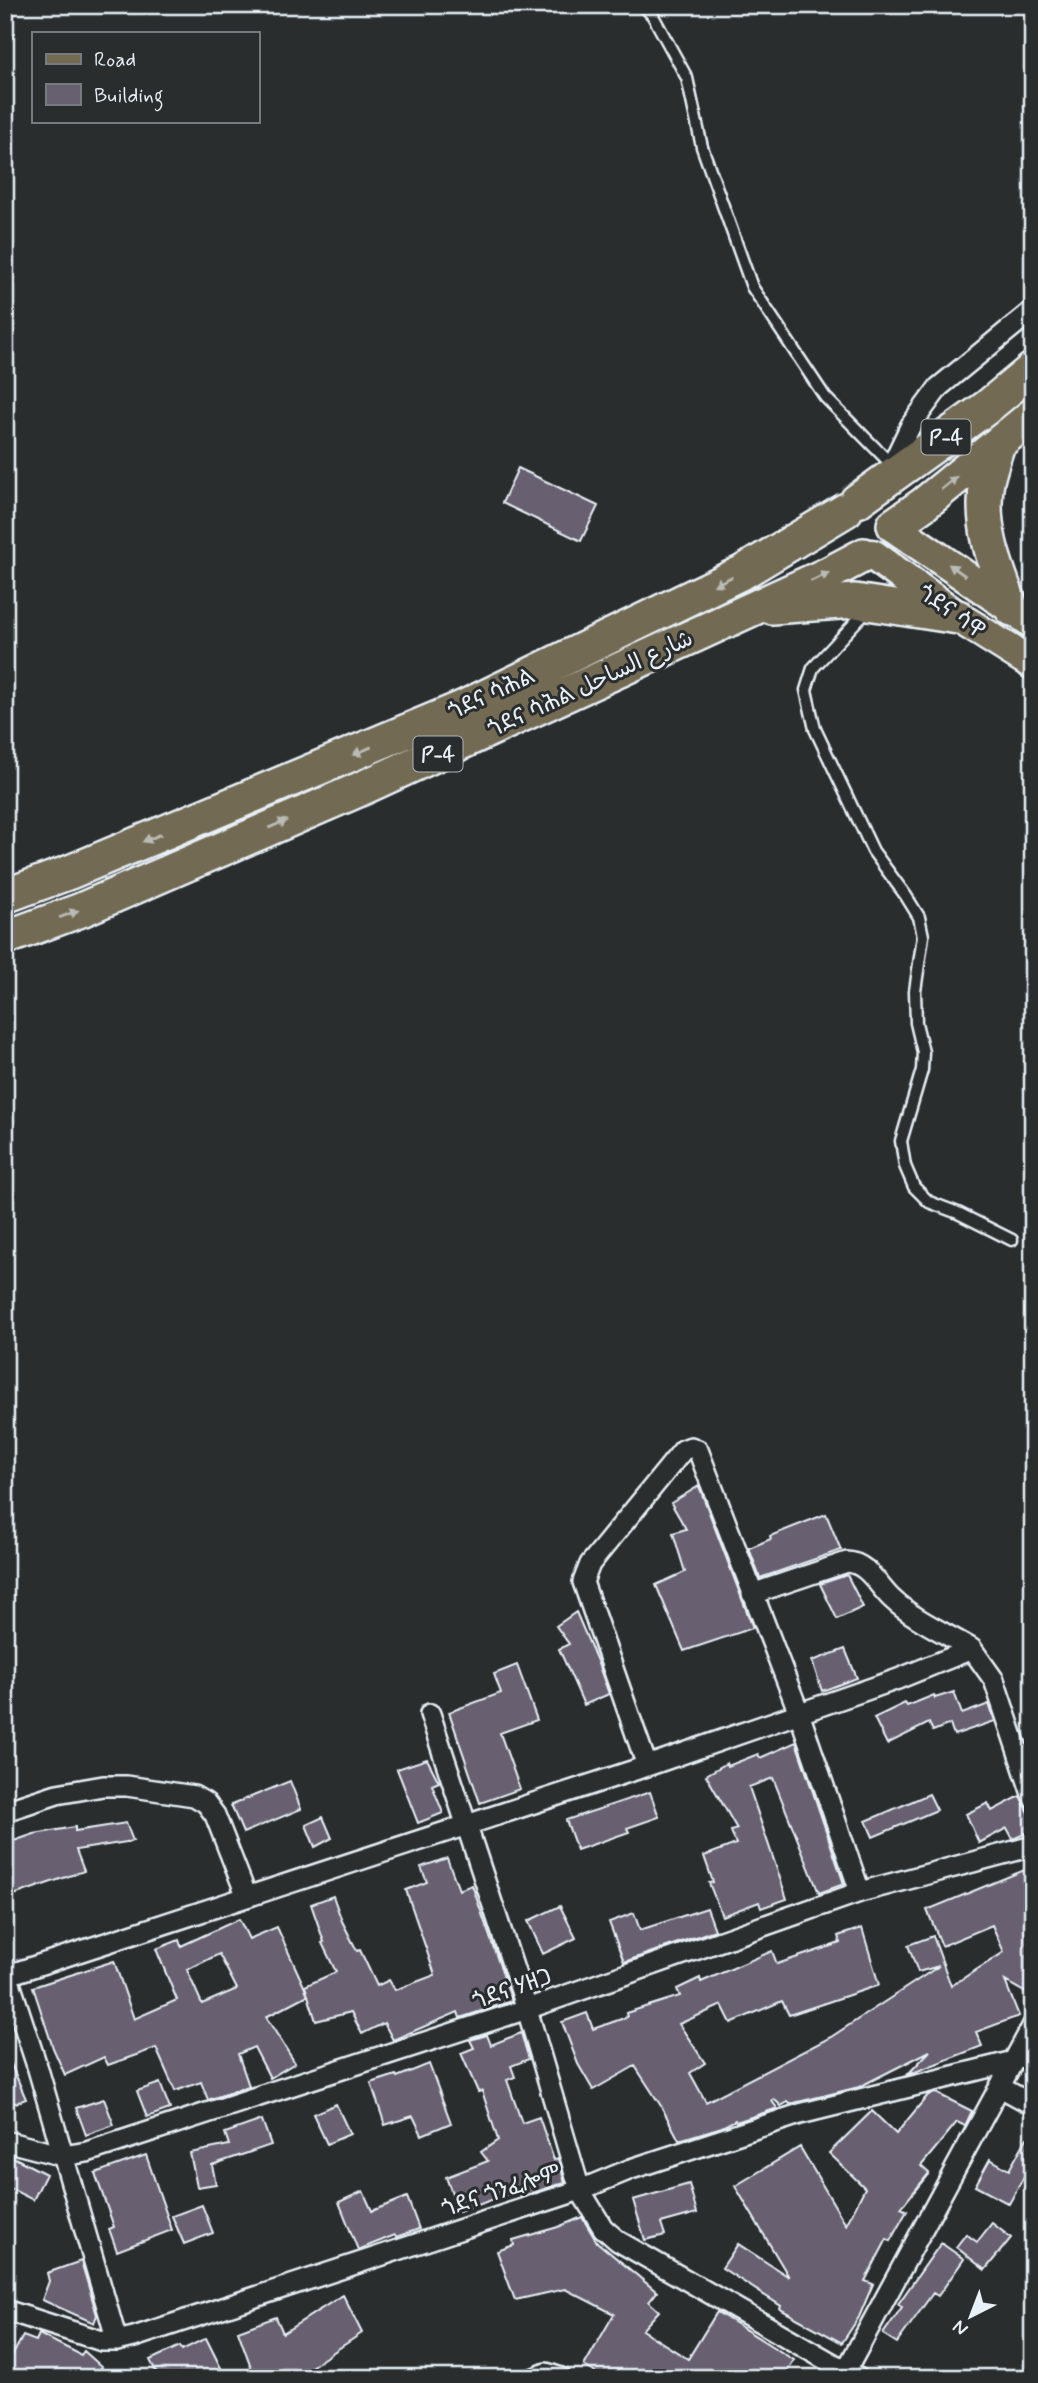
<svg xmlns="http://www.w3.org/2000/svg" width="1038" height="2383" viewBox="0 0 1038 2383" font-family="Mynerve,'Playpen Sans Arabic','Noto Sans Ethiopic',sans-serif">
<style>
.building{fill:#676070;stroke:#e8f1f8;stroke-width:2;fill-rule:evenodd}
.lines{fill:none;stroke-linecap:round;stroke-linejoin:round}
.lane-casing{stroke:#e8f1f8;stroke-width:15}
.street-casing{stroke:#e8f1f8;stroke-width:24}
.primary-casing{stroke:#e8f1f8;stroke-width:35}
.highway-casing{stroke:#e8f1f8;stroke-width:38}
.lane{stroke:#2a2d2e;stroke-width:10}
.street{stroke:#2a2d2e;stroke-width:19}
.primary{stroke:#736b52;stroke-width:30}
.highway{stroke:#736b52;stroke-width:33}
.oneway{fill:#b9bbb6}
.labels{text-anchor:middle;stroke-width:6;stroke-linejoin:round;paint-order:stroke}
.shield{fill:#2a2d2e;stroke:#afb6bb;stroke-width:2}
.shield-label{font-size:21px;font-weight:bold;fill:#e8f1f8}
.street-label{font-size:23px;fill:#e8f1f8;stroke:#2a2d2e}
</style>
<rect width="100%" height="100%" fill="#2a2d2e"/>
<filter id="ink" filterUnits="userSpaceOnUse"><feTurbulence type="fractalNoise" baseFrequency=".0143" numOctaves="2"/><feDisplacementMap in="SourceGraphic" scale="14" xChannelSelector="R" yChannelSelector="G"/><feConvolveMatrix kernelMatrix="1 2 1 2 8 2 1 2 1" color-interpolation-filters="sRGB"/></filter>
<g filter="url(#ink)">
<path class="building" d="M518,468L598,506L581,541L502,503Z
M699,1486L753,1628L684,1651L656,1585L685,1572L673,1533L686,1529L671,1503Z
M826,1514L841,1550L760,1578L749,1548L771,1539L770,1536Z
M847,1575L863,1607L837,1619L820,1584Z
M576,1612L597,1661L609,1694L584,1705L559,1649L569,1644L556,1626Z
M845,1649L857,1678L822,1691L812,1661Z
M517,1665L537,1720L500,1733L520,1789L480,1803L449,1712L501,1693L494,1674Z
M954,1692L962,1714L989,1704L995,1721L954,1735L950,1724L933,1731L929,1723L887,1744L874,1718L905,1703L907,1706L934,1695L935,1698Z
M796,1742L844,1884L819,1893L773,1778L749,1787L787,1899L761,1908L759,1902L722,1916L709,1883L713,1882L704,1856L736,1844L731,1831L737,1829L706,1775L727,1763L728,1766L758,1754L760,1758Z
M427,1759L439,1782L432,1785L443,1813L418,1823L397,1769Z
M290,1781L301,1809L243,1833L231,1805Z
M650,1792L659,1817L627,1828L629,1832L577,1850L566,1820Z
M929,1794L937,1810L873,1837L866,1821Z
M1020,1796L1033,1820V1830L1013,1839L1007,1828L979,1843L966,1814L988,1803L992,1811Z
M323,1817L332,1838L315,1847L306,1825Z
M126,1823L133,1841L76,1850L84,1871L5,1898V1844L34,1834L75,1827V1831Z
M447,1858L459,1890L472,1885L512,2001L460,2018L458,2012L393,2040L384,2023L362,2034L351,2012L316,2021L305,1986L336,1972L322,1943L324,1942L311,1904L333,1896L342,1921L357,1951L360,1950L377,1986L389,1980L395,1990L435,1975L406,1890L427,1882L421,1867Z
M1027,1869L1033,1884V1997L1005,1981L1019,2016L976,2032L982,2046L910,2074L907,2075L930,2051L859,2087L790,2104L788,2102L781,2106L774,2099L772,2101L777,2108L775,2109L736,2122L735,2120L722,2127L679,2140L661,2106L635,2066L593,2090L578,2064L562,2022L587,2013L593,2029L627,2017L626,2013L680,1996L677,1989L700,1978L701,1982L772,1951L777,1964L840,1943L838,1936L862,1928L879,1985L789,2015L782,2001L731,2023L722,2005L679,2024L705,2063L690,2073L706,2102L831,2037L939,1966L918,1972L908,1945L933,1936L951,1986L1004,1952L992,1925L942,1946L927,1910Z
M560,1906L576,1938L543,1954L528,1921Z
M707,1908L715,1930L624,1962L609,1922L634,1913L640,1930Z
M239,1919L249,1939L277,1927L308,1995L266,2017L295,2063L270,2078L254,2047L238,2054L249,2086L208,2100L201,2082L175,2091L156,2048L108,2065L104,2057L65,2075L53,2048L33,1987L114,1961L134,2019L177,2000L156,1949L179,1940L181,1946ZM219,1954L237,1989L202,2004L187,1970Z
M521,2033L529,2059L511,2066L515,2077L507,2080L522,2123L539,2117L554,2160L558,2158L565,2182L521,2197L518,2190L459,2212L446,2177L488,2161L481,2152L498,2140L482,2091L478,2092L461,2053L474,2048L470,2040L487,2035L491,2045Z
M5,2050L26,2099L5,2107Z
M429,2064L451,2123L422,2135L413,2116L385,2125L371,2083L396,2075L397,2077Z
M160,2083L170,2109L147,2117L137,2091Z
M936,2093L972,2111L965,2126L957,2122L921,2166L929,2173L901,2208L907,2211L890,2241L887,2239L865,2281L873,2284L859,2317L842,2343L780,2309L781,2306L722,2268L738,2244L789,2277L735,2186L800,2147L846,2225L865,2188L829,2153L872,2111L896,2134L928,2095Z
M104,2099L114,2125L86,2135L76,2108Z
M336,2104L350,2134L327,2144L313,2114Z
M262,2120L271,2145L212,2165L216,2184L197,2187L190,2153L229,2145L225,2133Z
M1027,2138L1033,2141V2160L1009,2204L975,2186L990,2159L1009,2170Z
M146,2155L172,2230L117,2251L109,2229L114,2227L95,2173Z
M11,2156L46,2174L33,2200L5,2186V2167Z
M689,2184L697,2213L661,2223L665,2235L645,2240L633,2200Z
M363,2191L372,2211L407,2197L419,2229L396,2237L395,2235L358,2250L339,2202Z
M202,2205L213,2233L184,2244L172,2216Z
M582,2217L597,2242L657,2292L649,2302L659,2311L642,2330L688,2359L717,2312L794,2360L783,2378H605L584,2366L614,2314L565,2289L515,2300L497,2251L514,2245L513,2240L558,2227Z
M992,2223L1011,2238L985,2270L956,2247L966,2234L977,2242Z
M941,2243L964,2259L938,2296L933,2293L897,2343L883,2334L902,2307L898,2304Z
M81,2261L97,2315L94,2323L42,2300L49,2281L47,2273Z
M343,2295L362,2333L305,2371L309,2378H255L238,2331L276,2317L283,2333Z
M39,2334L81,2355L84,2351L102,2367L93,2378H26L6,2367L23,2336L36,2341Z
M206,2338L226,2378H159L150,2360L180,2346L182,2350Z"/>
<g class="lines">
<g class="lane-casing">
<path id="lane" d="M643,5L653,16L687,78L702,147L752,287L825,397L892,465
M867,610L813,668L806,690L815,729L873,851L906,896L919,917L923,936L915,991L916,1023L923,1052L922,1070L901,1141L905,1166L914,1187L929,1202L958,1213L1012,1240"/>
</g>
<g class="street-casing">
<path id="street" d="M888,473L911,425L939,387L1033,310
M752,1594L847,1562C868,1563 878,1586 892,1599C913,1619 947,1634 972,1649
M430,1714L527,2009L580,2190L603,2228L618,2241L858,2378
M647,1766L583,1582L590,1564L683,1450L691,1447L698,1450L799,1713L860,1892
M5,1811L57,1794L103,1786H127L194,1796L206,1803L215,1815L247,1897
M5,1968L38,2069L117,2341
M8,1975L647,1766L898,1679L972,1649L994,1680L1033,1797
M1000,2087L1033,2105
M5,2141L63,2156L87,2152L527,2009L860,1892L1033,1846
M5,2310L102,2341H117L134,2337L580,2190L631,2169L800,2114L1014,2061
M534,2378L546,2373L561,2378
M842,2378L1033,2025"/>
</g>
<g class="primary-casing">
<path id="primary" d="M894,527L1033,623
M873,555L958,617L1033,664"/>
</g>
<g class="highway-casing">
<path id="highway" d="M998,444C994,456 990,469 987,481C979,527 996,567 1012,609
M857,501L986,408L1033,369
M894,525L924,504L1033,415
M772,607L855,601L958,617
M5,896L70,872L462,708L743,572L846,510
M5,938L81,910L358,790L828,574L864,555"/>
</g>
<use href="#lane" class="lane"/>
<use href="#street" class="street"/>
<use href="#primary" class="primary"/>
<use href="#highway" class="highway"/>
</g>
<defs><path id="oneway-solid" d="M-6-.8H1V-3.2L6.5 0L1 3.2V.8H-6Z" transform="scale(1.75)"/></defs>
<g class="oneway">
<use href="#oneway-solid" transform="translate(949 483) rotate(-39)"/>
<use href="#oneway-solid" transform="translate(957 570) rotate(-145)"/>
<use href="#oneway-solid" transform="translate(820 577) rotate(-24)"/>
<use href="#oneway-solid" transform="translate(723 581) rotate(154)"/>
<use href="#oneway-solid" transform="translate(362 751) rotate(157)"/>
<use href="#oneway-solid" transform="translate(278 824) rotate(-23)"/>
<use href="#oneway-solid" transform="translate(152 838) rotate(158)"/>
<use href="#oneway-solid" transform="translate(69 914) rotate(-21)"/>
</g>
</g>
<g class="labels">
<g class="shield">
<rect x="921.5" y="419.5" width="49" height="35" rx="5"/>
<rect x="413.5" y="736.5" width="49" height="35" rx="5"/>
</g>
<g class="shield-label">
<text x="946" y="444">P-4</text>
<text x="438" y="761">P-4</text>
</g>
<g class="street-label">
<text transform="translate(952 611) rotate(35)" y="8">ጎደና ሳዋ</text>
<text transform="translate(590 683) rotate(-25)" y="8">ጎደና ሳሕል شارع الساحل</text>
<text transform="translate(491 693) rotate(-25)" y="8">ጎደና ሳሕል</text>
<text transform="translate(512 1988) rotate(-19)" y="8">ጎደና ሃዘጋ</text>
<text transform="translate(501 2190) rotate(-18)" y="8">ጎደና ጎንፈሎም</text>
</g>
</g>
<rect width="1038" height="2383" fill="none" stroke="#2a2d2e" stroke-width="28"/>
<rect x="14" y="14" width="1010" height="2355" fill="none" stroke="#e8f1f8" stroke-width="2.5" filter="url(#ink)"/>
<rect x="32" y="32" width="228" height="91" fill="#2a2d2e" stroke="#767b7f" stroke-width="2"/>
<rect x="46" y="54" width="35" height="10" fill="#736b52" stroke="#767b7f" stroke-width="2"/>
<text x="94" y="66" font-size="21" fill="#e8f1f8">Road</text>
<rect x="46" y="84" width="35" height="21" fill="#676070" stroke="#767b7f" stroke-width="2"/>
<text x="94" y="102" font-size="21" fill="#e8f1f8">Building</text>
<g transform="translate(971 2316) rotate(222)" stroke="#2a2d2e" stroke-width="5" paint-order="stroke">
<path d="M0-5L12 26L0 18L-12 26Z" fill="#e8f1f8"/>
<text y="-10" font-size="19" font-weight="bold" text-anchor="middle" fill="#e8f1f8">N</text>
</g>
</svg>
